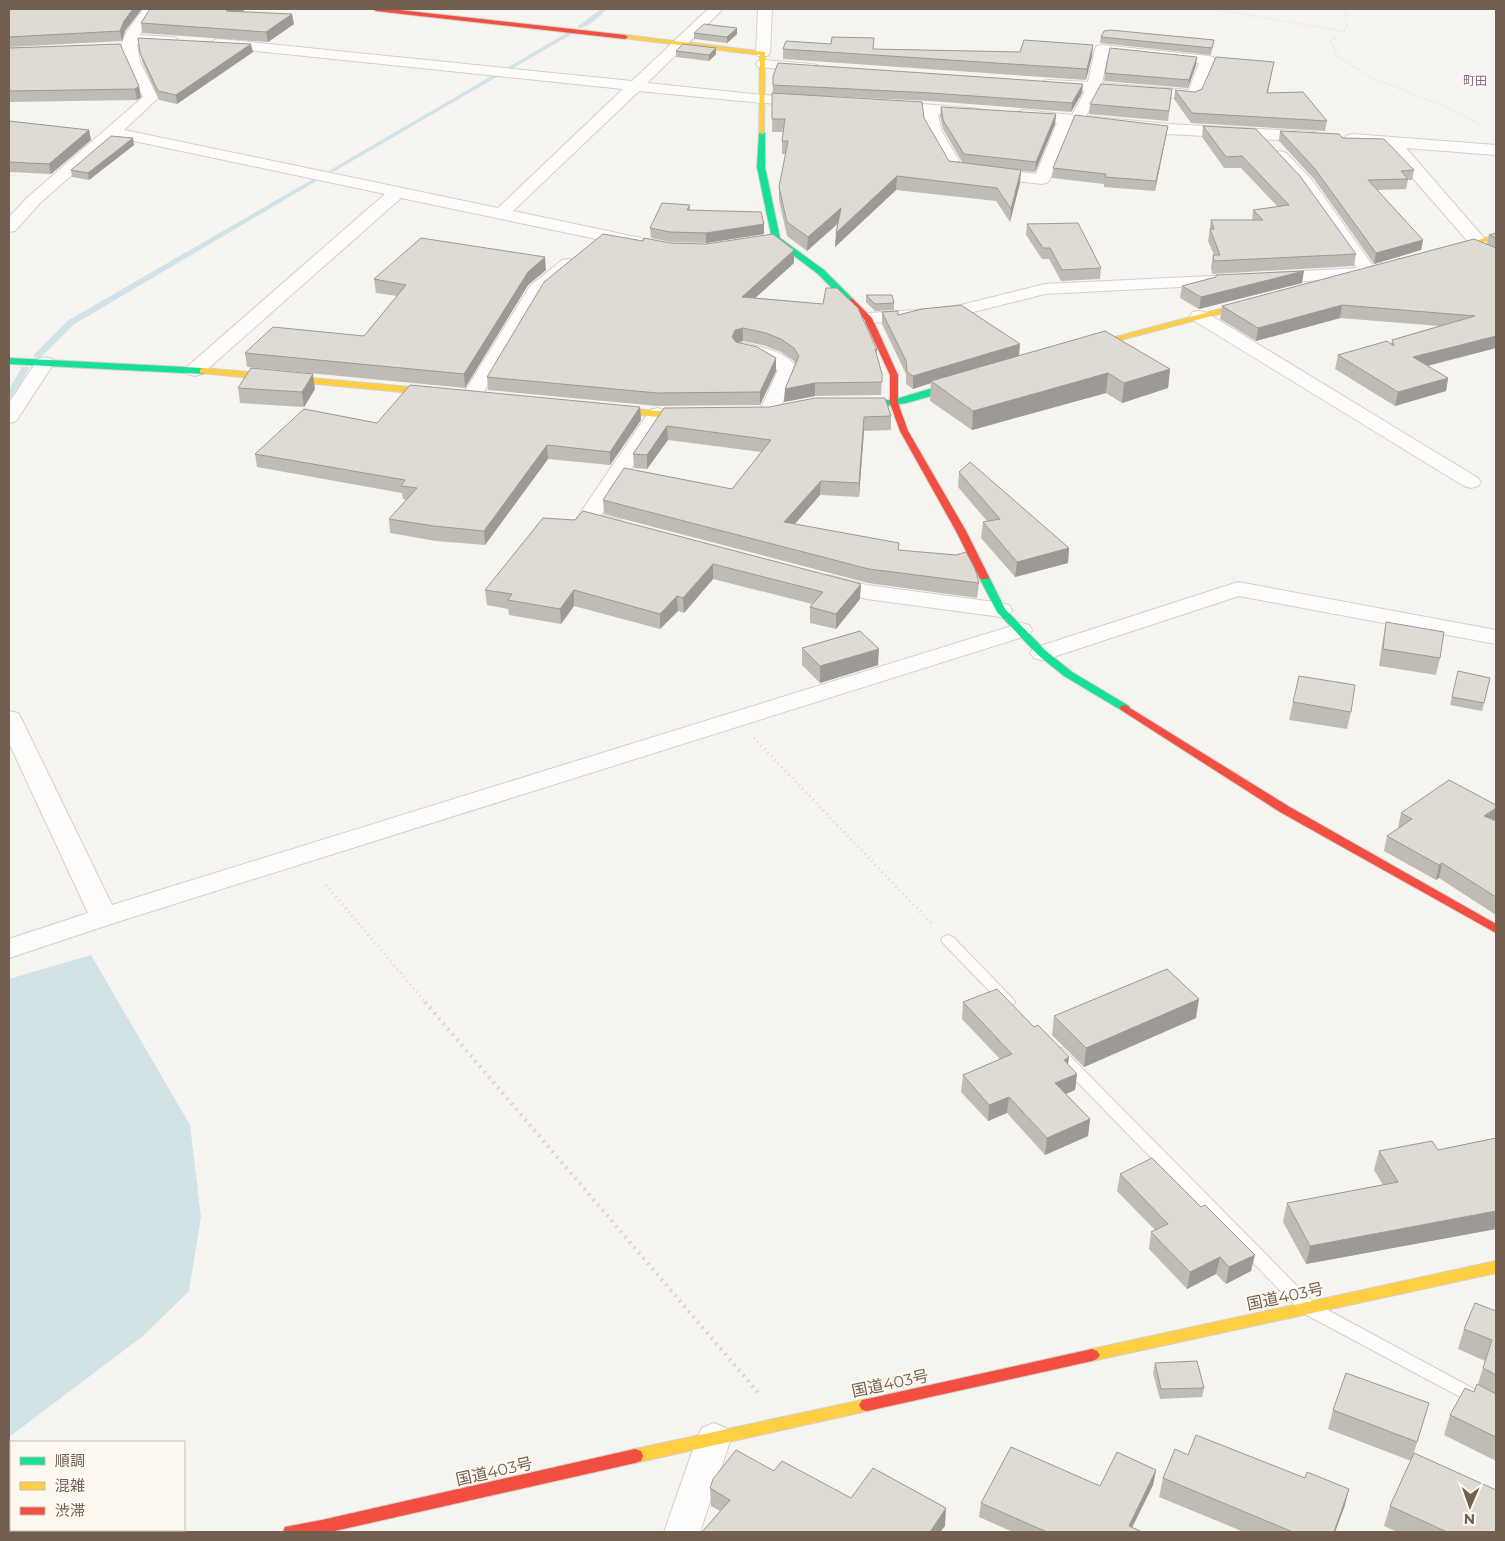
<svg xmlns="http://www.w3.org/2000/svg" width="1505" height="1541" viewBox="0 0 1505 1541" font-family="Montserrat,'Noto Sans JP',sans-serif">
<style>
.water{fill:#d1e3e6}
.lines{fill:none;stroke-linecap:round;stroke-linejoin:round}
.stream{fill:#d1e3e6;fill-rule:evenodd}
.lane-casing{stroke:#d4d0c9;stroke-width:2}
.street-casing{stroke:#d4d0c9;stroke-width:2}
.fast-casing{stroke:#d4d0c9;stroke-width:2}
.slow-casing{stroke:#d4d0c9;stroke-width:2}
.jam-casing{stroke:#d4d0c9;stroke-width:2}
.path-far2{stroke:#d9d4d0;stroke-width:2;stroke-dasharray:0.5 2.5;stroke-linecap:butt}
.path-far1{stroke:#d9d4d0;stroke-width:3;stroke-dasharray:1 4;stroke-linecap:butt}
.path{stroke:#d9d4d0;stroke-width:4;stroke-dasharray:2 5;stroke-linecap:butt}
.lane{fill:#fefdfc;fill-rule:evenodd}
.street{fill:#fefdfc;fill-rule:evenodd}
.fast{fill:#16e098;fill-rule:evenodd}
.slow{fill:#ffcf43;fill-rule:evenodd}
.jam{fill:#f24e42;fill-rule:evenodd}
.wall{fill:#c1bbb6}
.shaded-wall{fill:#9d9994}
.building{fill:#e0dad4;stroke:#9d9994}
.labels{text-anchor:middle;stroke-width:4;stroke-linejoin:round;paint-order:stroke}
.far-neighbourhood-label{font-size:12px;fill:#84688e;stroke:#fdf9f1}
.near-street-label{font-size:16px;fill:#735f50;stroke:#fdf9f1}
</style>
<rect width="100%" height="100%" fill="#f6f4ee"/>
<path class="water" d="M91,955L190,1125L201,1217L189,1291L143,1336L9,1437V979Z"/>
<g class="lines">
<path class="stream" d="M601,9H607C600,16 588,28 578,28V26Z
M570,31L573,33L572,34L510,70L505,69Z
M495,74L500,75L330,174L325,173Z
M313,179L318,180L73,325L40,358H37L33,356L67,321Z
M22,367H28L29,369L12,397H9V389Z"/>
<g class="lane-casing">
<path id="lane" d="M948,935L953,937L1013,999L1015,1002L1013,1005H1003L943,943L941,940L943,937Z
M1057,1047L1062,1048L1313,1302L1496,1401V1416L1301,1312L1052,1056L1050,1052L1052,1048Z"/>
</g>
<g class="street-casing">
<path id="street" d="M143,9H157L139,35L171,37L176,38L178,41L176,44L171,45L137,44L140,62L158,98L124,130L498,208L623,89L219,47L214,46L212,43L214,40L219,39L632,81L708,9H723L647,83L762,95L806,97L811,98L813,101L811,104L806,105L762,103L639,91L513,211L641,238L644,242L641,246L635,247L401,198L202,374L195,376L188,374L185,370L188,366L385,194L115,137L40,203L15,231L9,232V217L28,197L143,97C136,79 114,55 125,35C130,25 138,18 143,9Z
M758,9H772L770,53L768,56H758L756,53Z
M1102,45L1208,56L1213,57L1215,60L1199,98L1194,99L1099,92L1086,116L1168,124L1314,132L1319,134L1322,137L1319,140L1314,142L1168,134L1072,124L1050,179L1048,182L1042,184L950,173L925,130L923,113L888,111L883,109L880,106L883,103L888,101L980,109L983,112L980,115L975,117L938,114L941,130L962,166L1036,174L1057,123L1023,120L1018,118L1015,115L1018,112L1023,110L1072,115L1085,91L1049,88L1044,87L1042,84L1044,81L1049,80L1088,82L1095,49L1097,46ZM1108,54L1199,63L1189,90L1102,83Z
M763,60L812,64L817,65L819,68L817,71L812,72L758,67L756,64L758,61Z
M1352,134L1496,145V155L1406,148L1484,238L1487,242L1484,246L1478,247L1472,246L1417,183L1388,146L1346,142L1344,139L1346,136Z
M1280,151L1286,153L1312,180L1378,273L1375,277L1269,283L1263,282L1260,278L1263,274L1269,273L1357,268L1300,186L1272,156L1274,153Z
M568,259L574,260L577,264L543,293L479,400L472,402L465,400L462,396L530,286L562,260Z
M1232,275L1238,276L1241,280L1238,284L1045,294L949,318L868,323L862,322L859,318L862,314L868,313L949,308L1045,284Z
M1199,311L1205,312L1478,478L1481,482L1478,486L1471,488L1464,486L1193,320L1190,316L1193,312Z
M743,343C762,347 786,351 797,368L776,417L769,419L762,417L759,413L778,370L758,358L736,353L734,349L736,345Z
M45,357L52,359L54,363L16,421L9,423V403L38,359Z
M657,408L664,410L667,414L601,515L621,520L624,525L621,530L613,531L580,523L577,518L650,410Z
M828,575L867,585L1001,603L1009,605L1012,610L1009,615L1001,617L867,599L820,587L817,582L820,577Z
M1238,582L1496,630V644L1239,596L1050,658L1042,660L1034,658L1030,653L1034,648Z
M1021,623L1029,625L1032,630L1029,635L114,923L9,958V939L88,913L9,743V711L18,713L21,718L112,905Z
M714,1423L726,1428L731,1438L700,1532H664L697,1438L702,1428Z"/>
</g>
<g class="fast-casing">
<path id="fast" d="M762,131L765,133V167L780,238L824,270L853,299V303H847L818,274L772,239L757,167L759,133Z
M9,358L203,368L207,371L203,374L9,364Z
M966,378L970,381L969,383C951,389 887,414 873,403L877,400H893Z
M984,574L989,577L1005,609L1046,651L1072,672L1129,706L1130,708L1129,710H1121L1064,676L1038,655L997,612L979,577Z"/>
</g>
<g class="slow-casing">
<path id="slow" d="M625,35L765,52L764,134L759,133L760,55L623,38V36Z
M1496,235V239L1444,253L1440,251Z
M1258,299H1261V303L1082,350L1078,347Z
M203,368L443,390L447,393L443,396L200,373V369Z
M603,406L657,411H697L701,414L697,417H657L600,411L599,409Z
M1496,1261V1273L1092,1361L1087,1359L1084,1355L1087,1351L1092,1349Z
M867,1399L872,1400L875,1405L872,1410L867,1411L635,1463L629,1461L627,1456L629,1451L635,1449Z"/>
</g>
<g class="jam-casing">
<path id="jam" d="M373,9H390L625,35L628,37L625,39L376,11Z
M847,299H853L872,318L898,375V403L908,431L966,531L989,577L988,579H980L956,531L900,431L890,403V375L864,319L847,303Z
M1125,705L1288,806L1496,924V933L1280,812L1121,710L1120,708L1121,706Z
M1092,1349L1097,1351L1100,1355L1097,1359L1092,1361L867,1411L862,1410L859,1405L862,1400L867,1399Z
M635,1449L641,1451L643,1456L641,1461L635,1463L330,1532H283L285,1527L322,1520Z"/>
</g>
<path class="path-far2" d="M1196,9L1225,11L1342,31
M1346,9L1347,27L1331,41L1337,56L1371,77L1462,114L1481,126
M9,175L28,176"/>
<path class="path-far1" d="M754,738L933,925
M326,885L426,1003"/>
<path class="path" d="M425,1002L761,1396"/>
<use href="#lane" class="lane"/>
<use href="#street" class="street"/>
<use href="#fast" class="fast"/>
<use href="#slow" class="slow"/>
<use href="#jam" class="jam"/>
</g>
<path class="wall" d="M9,9L125,31L122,41L9,47Z
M150,9H246L242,11L294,24L268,42L142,33L141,23Z
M694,33L737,34L727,43L694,39Z
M1101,37L1214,40L1211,55L1100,43Z
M138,38L253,52L177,104L159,100L142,61Z
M120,44L141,97L137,100L9,102V48Z
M783,49H873L1020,52L1092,56L1086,80L783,59Z
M676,51L716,54L709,61L676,57Z
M1197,57L1196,65L1188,88L1104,81L1105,73Z
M1274,62L1268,93L1327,121L1325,131L1191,123L1174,99L1175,90L1195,92Z
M773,76L1082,93L1071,112L930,101L824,96L924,118L949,161L962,162L943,129L940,116L941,107L1056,114L1055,124L1035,172L1021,171L1020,183L1010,222L996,201L896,190L835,247L838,224L807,251L787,236L779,200V187L786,154H782V141L783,132H772Z
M1172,89L1168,121L1089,114L1090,104Z
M9,121L89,130L91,140L51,174L9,172Z
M1168,126L1155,191L1104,187V184L1052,178L1053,168Z
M1203,126L1256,129L1356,254L1354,266L1212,274L1211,267L1213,255H1214L1208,241L1211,220H1252L1253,210L1278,207L1241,168H1224L1202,137Z
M1280,131L1343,138L1414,170L1412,180H1408L1406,189L1377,190L1423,240L1421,250L1374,264L1314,179L1279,141Z
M134,145L89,180L72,177L71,170Z
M690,205V210L764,224V234L706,243L670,242L651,238L650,228Z
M1027,224L1101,268L1100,279L1061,281L1049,259H1042L1026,235Z
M1496,233V348L1428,366L1448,378L1446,391L1395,406L1335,369L1338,355L1391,344L1392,340L1439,326L1340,318L1256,341L1220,319L1222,306L1487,244L1489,235Z
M670,243L794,250V263L755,298L823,304L877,350V356L882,374L881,395L815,396L784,402L785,389L795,364L794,361L781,352L766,346L743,341L739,342L776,371L760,405L657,406L488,390L487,377Z
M546,270L528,285L465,388L247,367L245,353L364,336L397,296L376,293L374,279Z
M1216,275L1302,283L1199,309L1180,298L1182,286L1216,277Z
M866,295L894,303V310L875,311L866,302Z
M882,312L898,315L1019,356L1170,369L1168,388L1122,403L1106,393L972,430L930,401L931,383L913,389L906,384V374L882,324Z
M238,388L315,389L304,407L240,403Z
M640,407L641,420L610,465L548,459L485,545L436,541L390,533L389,519L406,500L403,499L402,493L257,467L255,454L377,423Z
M664,408L891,416V430L864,431L859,497L820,495L795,524L899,550L979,583L977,598L868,583L604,514L603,500L732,489L761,452L668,440L647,469L634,468L633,454Z
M959,472L1069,548L1068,563L1015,577L981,538L983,522L987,521L958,487Z
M543,518L860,599L836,629L810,623V607L812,604L713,579L684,613L678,611L660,629L574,606L561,624L509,615L508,609L487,605L485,590Z
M1386,622L1440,658L1436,675L1379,666L1383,639Z
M802,648L878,665L820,683L802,665Z
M1458,671L1490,678L1482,711L1450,705Z
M1293,702L1351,712L1347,729L1289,720Z
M1401,813L1496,821V915L1439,878L1436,880L1384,851L1387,836L1398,828Z
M963,1002L1068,1065L1077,1074L1075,1090L1066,1094L1090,1119L1088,1136L1045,1155L1007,1113L988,1121L961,1092L963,1075L1000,1059L962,1019Z
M1054,1016L1196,1018L1084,1067L1052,1035Z
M1496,1138V1229L1306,1264L1283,1222L1287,1203L1383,1185L1374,1170L1379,1151L1438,1150Z
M1120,1174L1251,1271L1226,1284L1216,1274L1187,1289L1149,1249L1151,1232L1155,1230L1117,1191Z
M1496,1311V1461L1444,1435L1450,1415L1474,1392L1478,1384L1485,1361L1458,1349L1464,1329Z
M1155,1363L1204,1388L1202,1397L1160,1399L1153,1373Z
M1429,1403L1413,1456L1496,1532H1397L1384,1526L1390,1506L1411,1461L1328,1429L1333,1410Z
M1188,1455L1305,1478L1349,1489L1344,1508L1335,1532H1244L1159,1497L1163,1478Z
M1156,1470L1153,1485L1132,1527L1142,1532H1013L979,1517L981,1503L1100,1486Z
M774,1471L851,1498L945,1526L940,1532H702L720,1511L711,1506L710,1488Z"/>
<path class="shaded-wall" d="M133,9H142L125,31L122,41L120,31L124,21Z
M229,9H246L228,21L226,11Z
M292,14L294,24L268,42L266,32Z
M737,28V34L727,43V37Z
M251,44L253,52L177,104L176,95Z
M1093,45L1092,56L1086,80L1087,69Z
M716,48V54L709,61V55Z
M1197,57L1196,65L1188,88L1189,80Z
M1083,84L1082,93L1071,112L1072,103Z
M139,86L141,97L137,100L135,89Z
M1056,114L1055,124L1035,172L1036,162Z
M1168,126L1155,191L1156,181Z
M89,130L91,140L51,174L49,164Z
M133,138L134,145L89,180L88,173Z
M1021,170L1020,183L1010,222L1011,209Z
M897,176L896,190L835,247L836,233Z
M841,208L840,221L807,251L808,237Z
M764,224V234L706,243V233Z
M1423,240L1421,250L1374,264L1376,253Z
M794,250V263L742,310V297Z
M545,257L546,270L528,285L465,388L464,374L528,272Z
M1304,271L1302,283L1199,309L1201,297Z
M1342,305L1340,318L1256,341L1258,328Z
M743,328V341L735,343L732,337L735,330Z
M1496,336V348L1410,370L1413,357Z
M1020,344L1019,357L931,381V383L913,389V376Z
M776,358V371L760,405V392Z
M1170,369L1168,388L1122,403L1124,383Z
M1108,373L1106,393L972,430L973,411Z
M313,374L315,389L304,407L302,392Z
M1448,378L1446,391L1395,406L1398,392Z
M815,383V396L784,402L785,389Z
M640,407L641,420L610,465V452Z
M864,417V431L859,497V483Z
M667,426L668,440L647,469V455Z
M547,445L548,459L485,545L484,531Z
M821,481L820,495L784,536V522Z
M1069,548L1068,563L1015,577L1017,562Z
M713,564V579L684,613L683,598Z
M861,584L860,599L836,629V614Z
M574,590V606L561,624L560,609Z
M677,596L678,611L660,629V614Z
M879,649L878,665L820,683V666Z
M1496,808V815L1495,821L1484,816Z
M1442,863L1439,878L1436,880L1439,865Z
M1199,999L1196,1018L1084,1067L1086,1048Z
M1069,1057L1067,1074L1064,1060Z
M1077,1074L1075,1090L1053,1099L1055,1083Z
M1009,1097L1007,1113L988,1121L989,1105Z
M1090,1119L1088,1136L1045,1155L1047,1138Z
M1496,1211V1229L1306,1264L1310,1246Z
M1255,1255L1251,1271L1226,1284L1229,1267Z
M1220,1257L1216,1274L1187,1289L1190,1272Z
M1156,1470L1153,1485L1130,1532L1129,1526Z
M1349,1489L1344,1508L1335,1532H1334Z
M946,1508L945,1526L940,1532H930Z"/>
<path class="building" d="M9,9H133L124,21L120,31L9,37Z
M150,9H229L226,11L292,14L266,32L141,23Z
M704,24L737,28L727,37L694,33Z
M1110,30L1214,40L1212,48L1101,37L1104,31Z
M832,37L874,38L873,49L1020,52L1024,40L1093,45L1087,69L783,49L786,41L831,44Z
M138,38L251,44L176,95L158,91L140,53Z
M120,44L139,86L135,89L9,91V48Z
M683,44L716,48L709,55L676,51Z
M1110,48L1197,57L1189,80L1105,73Z
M1216,57L1274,62L1267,93L1303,92L1327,121L1192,113L1175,90L1195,92L1202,89Z
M778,63L1083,84L1072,103L931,93L773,85V76Z
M1101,84L1172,89L1169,111L1090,104Z
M772,93L922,102L924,118L949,161L1021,170L1011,209L997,188L897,176L836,233L841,208L808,237L787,222L779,187L788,141H782L785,119H772Z
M941,107L1056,114L1036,162L964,154L943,120Z
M1075,115L1168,126L1156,181L1105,177L1106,174L1053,168Z
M9,121L89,130L49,164L9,162Z
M1203,126L1256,129L1300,176L1356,254L1214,261L1213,255H1220L1210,229H1214L1211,220H1263L1253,210L1289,205L1242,156L1226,157Z
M1280,131L1339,134L1343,138L1384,139L1414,170L1401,171L1408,179L1368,180L1423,240L1376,253L1315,169Z
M111,136L133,138L88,173L71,170Z
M662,203L690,205L687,210L761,212L764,224L706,233L670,232L650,228Z
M1078,223L1101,268L1062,270L1050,248H1043L1027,224Z
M1496,233V238L1489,235Z
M603,234L643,241L644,238L670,243L706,244L773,234L794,250L742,297L823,304L826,288H837L858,308L877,350L875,349L882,374V382L815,383L785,389L799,356L794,348L781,339L766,333L743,328L735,330L732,337L736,342L757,347L776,358L760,392L657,393L487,377L544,282Z
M421,238L545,257L528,272L464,374L245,353L273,327L364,336L406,285L374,279Z
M1474,239L1496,248V336L1413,357L1448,378L1398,392L1338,355L1387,341L1394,346L1392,340L1475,316L1342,305L1258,328L1222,306Z
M1304,271L1201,297L1182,286L1216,277V275Z
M866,295H892L894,303L875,304Z
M961,305L1020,344L913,376L907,372L906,361L882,312L898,311V315L922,309Z
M1105,331L1170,369L1124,383L1108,373L973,411L931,381Z
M251,368L313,374L302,392L238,388Z
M410,385L640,407L610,452L547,445L484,531L434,526L389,519L417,488L401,486L405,480L255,454L304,409L377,423Z
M815,398H885L891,416L864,417L859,483L821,481L784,522L899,543L898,550L956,555L966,552L975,569L979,583L869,569L603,500L624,468L732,489L771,440L667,426L647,455L633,454L664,408L769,407Z
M970,462L1069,548L1017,562L983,522L1000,519L959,472Z
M583,511L861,584L836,614L810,607L823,592L713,564L683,598L677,596L660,614L574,590L560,609L508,600L512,594L485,590L543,518L575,520Z
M1386,622L1444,632L1440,658L1383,649Z
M860,631L879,649L820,666L802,648Z
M1458,671L1490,678L1484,703L1452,697Z
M1299,676L1355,685L1351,712L1293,702Z
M1449,780L1496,805V808L1484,816L1496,821V897L1442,863L1439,865L1387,836L1412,819L1401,813Z
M1167,969L1199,999L1086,1048L1054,1016Z
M997,989L1034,1027L1038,1025L1069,1057L1064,1060L1077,1074L1055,1083L1090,1119L1047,1138L1009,1097L989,1105L963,1075L1012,1054L963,1002Z
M1496,1138V1211L1310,1246L1287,1203L1398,1182L1379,1151L1432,1141L1438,1150Z
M1152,1158L1201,1207L1205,1205L1255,1255L1229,1267L1220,1257L1190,1272L1151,1232L1168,1224L1120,1174Z
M1475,1303L1496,1311V1375L1483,1368L1492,1340L1464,1329Z
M1197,1361L1204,1388L1161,1389L1155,1363Z
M1346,1373L1429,1403L1417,1442L1333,1410Z
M1477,1384L1496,1394V1437L1450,1415L1465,1388L1474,1392Z
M1196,1435L1305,1478L1307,1472L1349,1489L1334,1532H1293L1163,1478L1175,1449L1188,1455Z
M1011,1447L1100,1486L1117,1452L1156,1470L1129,1526L1142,1532H1047L981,1503Z
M736,1450L774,1471L782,1461L851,1498L873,1468L946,1508L930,1532H702L730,1500L710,1488L713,1479Z
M1414,1453L1496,1490V1532H1447L1390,1506Z"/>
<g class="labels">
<g class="far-neighbourhood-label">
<text x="1475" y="85">町田</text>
</g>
<g class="near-street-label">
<text transform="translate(1285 1296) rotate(-12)" y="6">国道403号</text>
<text transform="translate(890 1383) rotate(-12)" y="6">国道403号</text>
<text transform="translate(494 1471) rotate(-13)" y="6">国道403号</text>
</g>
</g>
<rect width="1505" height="1541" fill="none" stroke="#735f50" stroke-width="20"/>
<rect x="10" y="1441" width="175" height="90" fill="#fdf9f1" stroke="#c6bbb1"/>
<rect x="20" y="1457" width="25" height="8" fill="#16e098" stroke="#c6bbb1"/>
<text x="55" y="1466" font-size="15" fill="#735f50">順調</text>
<rect x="20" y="1482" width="25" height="8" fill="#ffcf43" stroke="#c6bbb1"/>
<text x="55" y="1491" font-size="15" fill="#735f50">混雑</text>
<rect x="20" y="1507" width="25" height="8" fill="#f24e42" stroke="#c6bbb1"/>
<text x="55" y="1516" font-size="15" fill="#735f50">渋滞</text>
<g transform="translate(1470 1506) rotate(182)" stroke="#fdf9f1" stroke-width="4" paint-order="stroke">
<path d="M0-4L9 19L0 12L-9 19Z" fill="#735f50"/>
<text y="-8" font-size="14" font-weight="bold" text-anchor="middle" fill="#735f50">N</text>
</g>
</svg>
